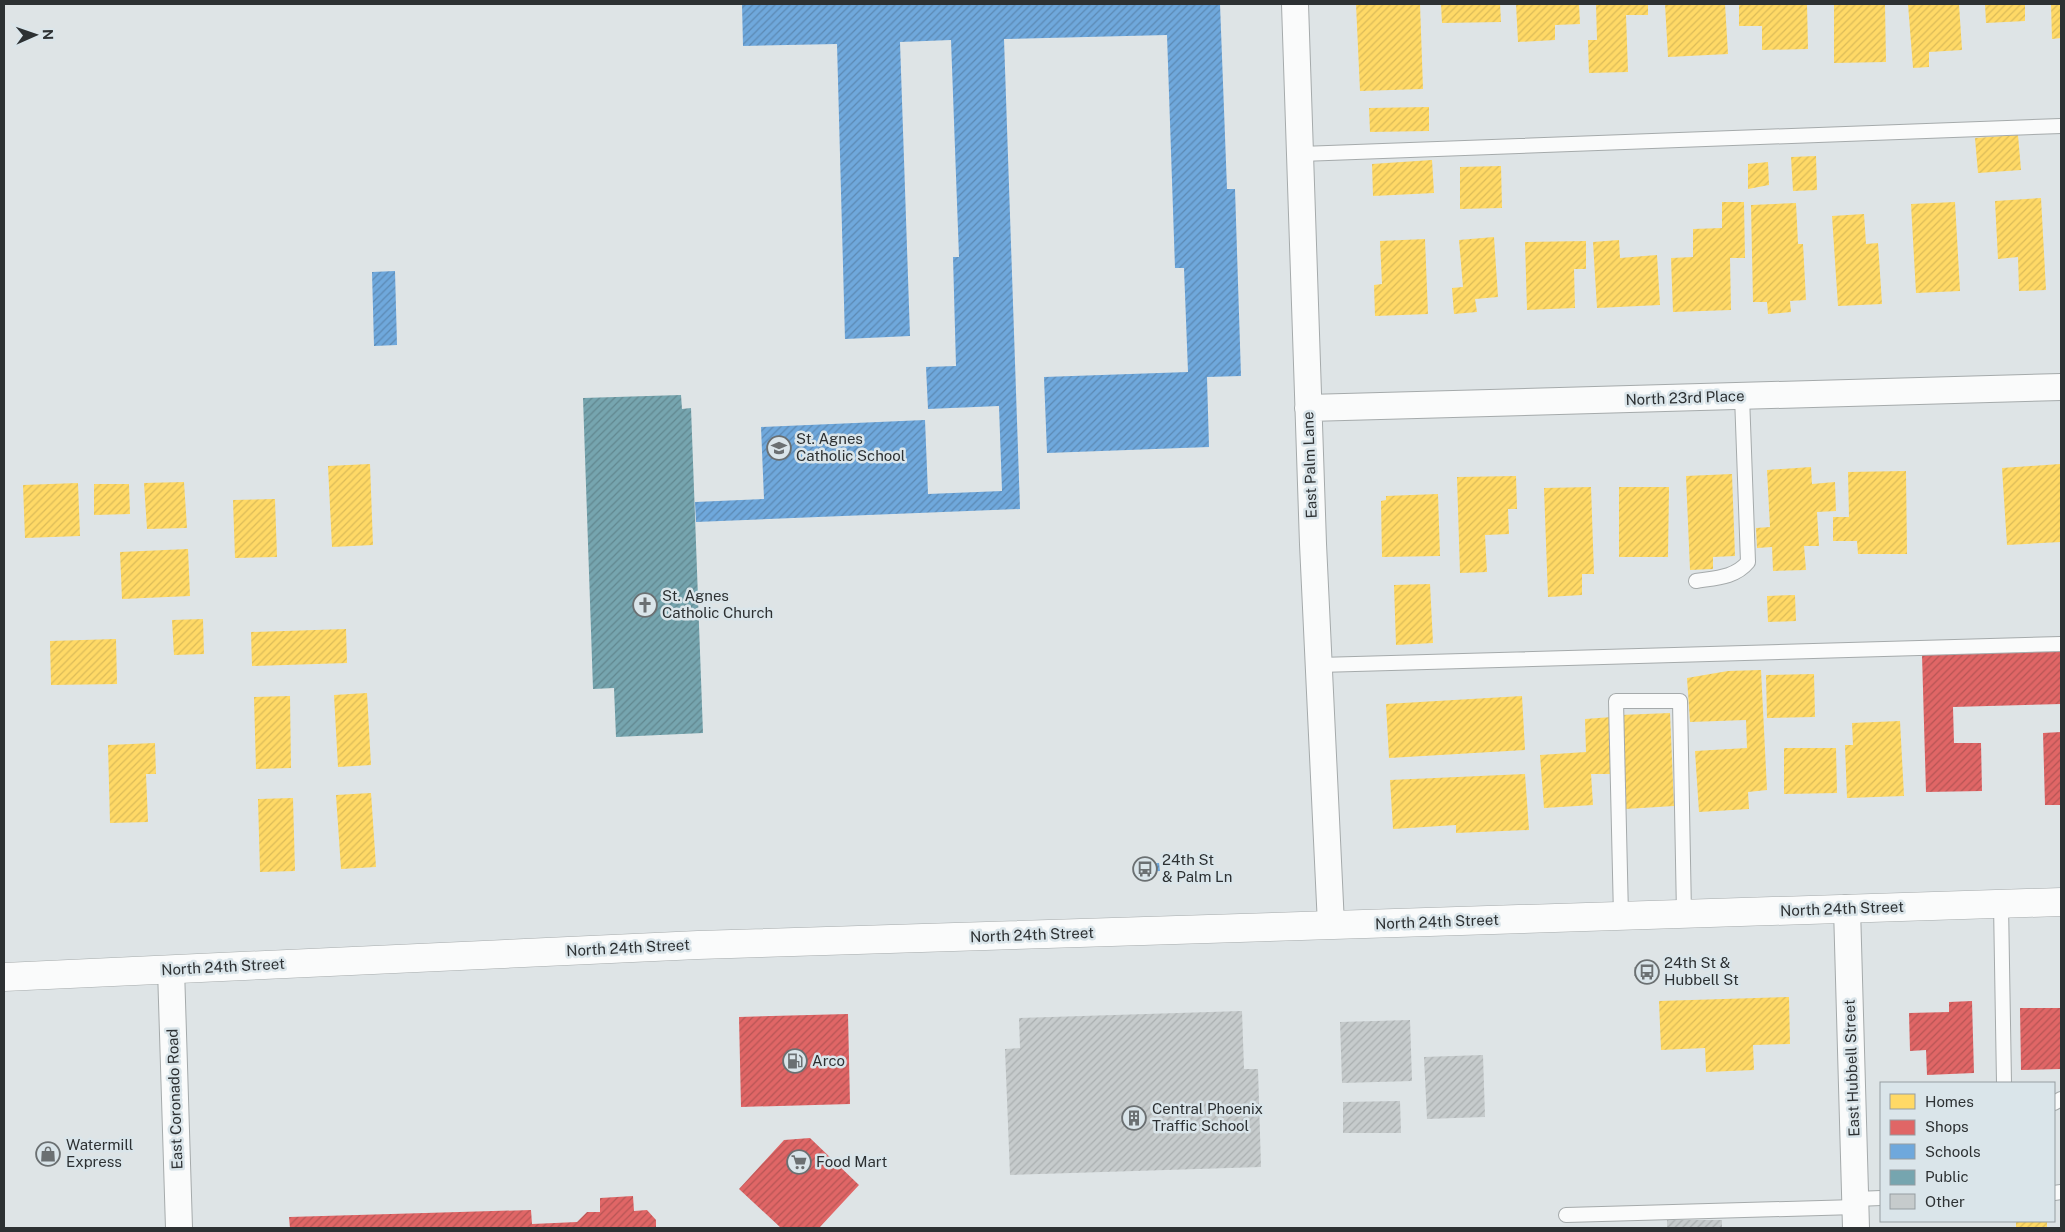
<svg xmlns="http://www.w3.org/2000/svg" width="2065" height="1232" viewBox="0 0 2065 1232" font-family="'Public Sans',sans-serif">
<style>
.homes{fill:url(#homes-hatch)}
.shops{fill:url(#shops-hatch)}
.schools{fill:url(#schools-hatch)}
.public{fill:url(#public-hatch)}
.building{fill:url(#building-hatch)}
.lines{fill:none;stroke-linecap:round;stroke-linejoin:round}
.service-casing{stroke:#a5aaab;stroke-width:16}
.minor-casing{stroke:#a5aaab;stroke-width:28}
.secondary-casing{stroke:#a5aaab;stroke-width:29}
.service{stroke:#fafbfb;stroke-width:14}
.minor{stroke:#fafbfb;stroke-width:26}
.secondary{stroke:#fafbfb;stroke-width:28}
.labels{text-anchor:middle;stroke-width:5;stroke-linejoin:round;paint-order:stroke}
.street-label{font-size:15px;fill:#2d3133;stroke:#dae5ea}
.poi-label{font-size:15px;fill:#2d3133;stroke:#dae5ea;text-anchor:start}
</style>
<defs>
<pattern id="homes-hatch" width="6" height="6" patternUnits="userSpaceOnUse" patternTransform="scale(1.25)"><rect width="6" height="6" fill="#ffd966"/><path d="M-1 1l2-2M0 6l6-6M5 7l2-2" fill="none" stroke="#dbbb59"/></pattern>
<pattern id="shops-hatch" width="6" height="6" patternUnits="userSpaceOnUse" patternTransform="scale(1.25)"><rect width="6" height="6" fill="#e06666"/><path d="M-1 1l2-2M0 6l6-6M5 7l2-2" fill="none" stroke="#b65555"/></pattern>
<pattern id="schools-hatch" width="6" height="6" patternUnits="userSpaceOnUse" patternTransform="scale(1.25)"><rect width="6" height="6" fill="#6fa8dc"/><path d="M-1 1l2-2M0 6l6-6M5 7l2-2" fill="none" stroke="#5c89b3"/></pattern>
<pattern id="public-hatch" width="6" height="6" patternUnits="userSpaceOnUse" patternTransform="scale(1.25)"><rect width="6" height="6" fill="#76a5af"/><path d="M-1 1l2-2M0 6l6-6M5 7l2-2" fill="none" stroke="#61878f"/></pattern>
<pattern id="building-hatch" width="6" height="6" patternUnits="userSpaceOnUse" patternTransform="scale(1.25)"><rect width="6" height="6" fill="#c6cbcc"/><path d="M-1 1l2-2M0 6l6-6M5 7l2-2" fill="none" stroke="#aaafb0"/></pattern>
</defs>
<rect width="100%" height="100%" fill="#dee4e6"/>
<path class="homes" d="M1356,4H1420L1423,89L1360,91Z
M1441,4H1500L1501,22L1442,23Z
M1516,4H1579L1580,24L1555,25V40L1518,42Z
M1596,4H1648V15H1626L1628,72L1589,73L1588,40H1597Z
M1665,4H1725L1728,54L1668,57Z
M1739,4H1807L1808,49L1762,50V26H1739Z
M1834,4H1885L1886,62L1834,63Z
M1908,4H1959L1962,50L1929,52V67L1913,68Z
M1985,4H2025V21L1986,23Z
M2051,4H2061V38L2052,39Z
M1429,107V131L1370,132L1369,108Z
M2018,135L2021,170L1978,173L1975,138Z
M1816,156L1817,190L1793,191L1791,157Z
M1432,160L1434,193L1373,196L1372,164Z
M1768,162L1769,185L1748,189V164Z
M1501,166L1502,208L1460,209V167Z
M2041,198L2046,290L2019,291L2018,257L1998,259L1995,201Z
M1722,202H1744L1745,258H1730L1731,310L1673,312L1671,258L1693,257V229L1722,228Z
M1955,202L1960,291L1916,293L1911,204Z
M1796,203L1798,244H1803L1806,300L1790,301L1791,312L1768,314L1767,302H1753L1751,205Z
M1864,214L1866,244L1878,243L1882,304L1838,306L1832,216Z
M1494,237L1498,297L1475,299L1477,312L1454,314L1452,288L1463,287L1459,240Z
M1425,239L1428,314L1375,316L1374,285L1382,284L1380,241Z
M1619,240L1620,258L1657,255L1660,305L1597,308L1593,242Z
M1586,241V269H1574L1575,308L1527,310L1525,242Z
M370,464L373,545L332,547L328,466Z
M2060,464L2061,542L2007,545L2002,468Z
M1811,467L1812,484L1835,482L1836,511L1817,512L1819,546H1804L1806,570L1773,571L1772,547L1757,548L1756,528L1770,527L1767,470Z
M1906,471L1907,554H1858L1857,541H1833V517H1849L1848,472Z
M1732,474L1735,556L1713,557V569L1690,570L1686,476Z
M1516,476L1517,509H1508L1509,534L1485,535L1487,572L1460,573L1457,477Z
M184,482L187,528L147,529L144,483Z
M78,483L80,536L25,538L23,485Z
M94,484H129L130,514L94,515Z
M1591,487L1594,574H1582V595L1548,597L1544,488Z
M1619,487H1669L1668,557H1619Z
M1438,494L1440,556L1382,557L1381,501L1386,500V496Z
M275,499L277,557L235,558L233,500Z
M188,549L190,596L122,599L120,552Z
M1430,584L1433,643L1396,645L1394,585Z
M1795,595L1796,621L1768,622L1767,596Z
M203,619L204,654L174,655L172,620Z
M346,629L347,663L252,666L251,632Z
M116,639L117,684L51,685L50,641Z
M1761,670L1767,790L1748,792L1749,809L1699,812L1695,751L1747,748L1746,720L1690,722L1687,678L1728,671Z
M1814,674L1815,717L1767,718L1766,675Z
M367,693L371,765L338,767L334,695Z
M290,696L291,768L256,769L254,697Z
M1522,696L1525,750L1389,758L1386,704Z
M1670,713L1674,806L1625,809L1620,715Z
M1612,717L1611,774H1591L1593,805L1544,808L1540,755L1586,752L1585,719Z
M1900,721L1904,796L1847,798L1845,745H1853L1852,723Z
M155,743L156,774H146L148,822L110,823L108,745Z
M1784,748H1836L1837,793L1784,794Z
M1525,774L1529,830L1456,833V825L1393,829L1390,780Z
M371,793L376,867L341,869L336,795Z
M293,798L295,871L260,872L258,799Z
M1789,997L1790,1044L1753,1045L1754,1070L1706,1072L1705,1048L1661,1050L1659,1001Z
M2016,1221H2047V1228H2016Z"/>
<path class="shops" d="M2061,651V704L1953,707L1954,743H1981L1982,791L1926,792L1922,655Z
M2061,732V805H2045L2043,733Z
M1972,1001L1974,1073L1927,1075L1926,1050L1910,1051L1909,1013L1949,1012V1002Z
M2020,1008H2061V1069L2021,1070Z
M848,1014L850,1104L741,1107L739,1017Z
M810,1138L859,1185L819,1228H781L739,1189L784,1140Z
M47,1151L53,1153L52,1162H44L42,1156Z
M633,1196L634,1211L647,1210L656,1220V1228H290L289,1217L531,1210L532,1224L577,1222L587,1212H600V1198Z"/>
<path class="schools" d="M742,4H1220L1227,189H1235L1241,376L1207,377L1209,447L1047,453L1044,377L1188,372L1184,268H1175L1167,35L1004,39L1020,509L696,522L695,502L764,499L761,427L925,420L928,494L1002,491L999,406L928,409L926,367L956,366L953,257H959L951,40L900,42L910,336L845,339L837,44L743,46Z
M395,271L397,345L374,346L372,272Z
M1159,863L1160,871L1141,872V864Z"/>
<path class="public" d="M681,395L682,409L691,408L703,733L616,737L614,688L593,689L583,398Z"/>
<path class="building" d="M1653,966V975L1634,976V967Z
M1242,1011L1244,1069H1258L1261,1167L1010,1175L1005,1049L1020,1048L1019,1018Z
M1410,1020L1412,1081L1342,1083L1340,1022Z
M1483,1055L1485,1117L1427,1119L1424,1057Z
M1400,1101L1401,1133H1343V1102Z
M1667,1220H1722V1228H1667Z"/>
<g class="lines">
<g class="service-casing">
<path id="service" d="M1301,154L2061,126
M1696,581C1714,578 1735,578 1748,562L1742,396
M1319,665L2061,644
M2001,904L2004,1083
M1621,916L1616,701H1680L1684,914
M2054,1103L2061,1099
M2054,1193L2061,1192
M1856,1199L1881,1198
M1566,1215L1856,1207"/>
</g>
<g class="minor-casing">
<path id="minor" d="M1295,4L1313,544L1331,925
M1308,408L2061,387
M1847,908L1856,1228
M171,969L179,1228"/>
</g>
<g class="secondary-casing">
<path id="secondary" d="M4,977L698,945L2061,902"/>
</g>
<use href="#service" class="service"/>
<use href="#minor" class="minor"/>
<use href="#secondary" class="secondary"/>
</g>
<defs>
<g id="school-ring" transform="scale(1.25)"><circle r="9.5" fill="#dae5ea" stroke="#6b7072" stroke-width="1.5"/><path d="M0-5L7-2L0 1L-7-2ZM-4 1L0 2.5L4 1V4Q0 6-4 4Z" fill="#6b7072"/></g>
<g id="church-ring" transform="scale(1.25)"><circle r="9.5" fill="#dae5ea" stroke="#6b7072" stroke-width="1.5"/><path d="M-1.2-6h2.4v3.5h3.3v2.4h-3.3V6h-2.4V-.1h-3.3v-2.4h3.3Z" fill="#6b7072"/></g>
<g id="bus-ring" transform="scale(1.25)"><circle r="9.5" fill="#dae5ea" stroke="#6b7072" stroke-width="1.5"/><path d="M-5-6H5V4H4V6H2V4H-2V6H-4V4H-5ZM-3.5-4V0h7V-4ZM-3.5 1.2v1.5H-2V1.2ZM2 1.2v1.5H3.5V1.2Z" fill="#6b7072"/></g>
<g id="fuel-ring" transform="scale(1.25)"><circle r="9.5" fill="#dae5ea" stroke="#6b7072" stroke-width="1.5"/><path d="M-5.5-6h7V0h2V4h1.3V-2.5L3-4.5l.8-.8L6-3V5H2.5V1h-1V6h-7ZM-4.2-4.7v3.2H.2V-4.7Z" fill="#6b7072"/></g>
<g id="building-ring" transform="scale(1.25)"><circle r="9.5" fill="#dae5ea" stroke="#6b7072" stroke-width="1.5"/><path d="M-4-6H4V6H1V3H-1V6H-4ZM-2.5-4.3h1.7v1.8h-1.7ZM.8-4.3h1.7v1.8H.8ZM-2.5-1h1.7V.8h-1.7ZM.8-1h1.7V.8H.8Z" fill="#6b7072"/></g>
<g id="shop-ring" transform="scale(1.25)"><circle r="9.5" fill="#dae5ea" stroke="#6b7072" stroke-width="1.5"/><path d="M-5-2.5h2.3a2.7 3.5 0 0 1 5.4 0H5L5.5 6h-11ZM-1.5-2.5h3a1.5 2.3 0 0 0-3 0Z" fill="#6b7072"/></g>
<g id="supermarket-ring" transform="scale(1.25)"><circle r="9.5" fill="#dae5ea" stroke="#6b7072" stroke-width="1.5"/><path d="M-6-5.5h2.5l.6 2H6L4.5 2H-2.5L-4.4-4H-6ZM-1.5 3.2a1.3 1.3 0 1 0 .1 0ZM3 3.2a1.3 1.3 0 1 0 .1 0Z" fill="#6b7072"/></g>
</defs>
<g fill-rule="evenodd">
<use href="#school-ring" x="779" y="448"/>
<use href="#church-ring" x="645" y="605"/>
<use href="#bus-ring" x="1145" y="869"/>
<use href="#bus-ring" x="1647" y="972"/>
<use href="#fuel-ring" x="795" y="1061"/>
<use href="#building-ring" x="1134" y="1118"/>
<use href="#shop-ring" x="48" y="1154"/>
<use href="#supermarket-ring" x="799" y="1162"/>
</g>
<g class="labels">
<g class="street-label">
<text transform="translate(1685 398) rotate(-2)" y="5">North 23rd Place</text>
<text transform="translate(1310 465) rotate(-92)" y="5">East Palm Lane</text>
<text transform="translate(1842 909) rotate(-2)" y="5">North 24th Street</text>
<text transform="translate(1437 922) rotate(-2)" y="5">North 24th Street</text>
<text transform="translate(1032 935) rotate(-2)" y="5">North 24th Street</text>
<text transform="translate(628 948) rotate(-3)" y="5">North 24th Street</text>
<text transform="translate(223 967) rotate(-3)" y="5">North 24th Street</text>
<text transform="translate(1852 1068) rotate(-92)" y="5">East Hubbell Street</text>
<text transform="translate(175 1099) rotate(-92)" y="5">East Coronado Road</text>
</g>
<g class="poi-label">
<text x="796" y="444">St. Agnes<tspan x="796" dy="17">Catholic School</tspan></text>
<text x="662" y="601">St. Agnes<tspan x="662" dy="17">Catholic Church</tspan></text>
<text x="1162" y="865">24th St<tspan x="1162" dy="17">&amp; Palm Ln</tspan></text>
<text x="1664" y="968">24th St &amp;<tspan x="1664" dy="17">Hubbell St</tspan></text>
<text x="812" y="1066">Arco</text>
<text x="1152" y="1114">Central Phoenix<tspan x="1152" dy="17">Traffic School</tspan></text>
<text x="66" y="1150">Watermill<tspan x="66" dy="17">Express</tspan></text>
<text x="816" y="1167">Food Mart</text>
</g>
</g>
<rect width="2065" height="1232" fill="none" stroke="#2d3133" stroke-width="10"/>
<rect x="1880" y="1082" width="175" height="140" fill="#dae5ea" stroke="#959da1"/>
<rect x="1890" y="1094" width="25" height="15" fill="#ffd966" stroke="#959da1"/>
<text x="1925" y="1107" font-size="15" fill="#2d3133">Homes</text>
<rect x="1890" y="1120" width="25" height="15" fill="#e06666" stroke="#959da1"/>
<text x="1925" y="1132" font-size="15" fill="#2d3133">Shops</text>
<rect x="1890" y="1144" width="25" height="15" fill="#6fa8dc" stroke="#959da1"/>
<text x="1925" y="1157" font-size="15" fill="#2d3133">Schools</text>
<rect x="1890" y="1170" width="25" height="15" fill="#76a5af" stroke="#959da1"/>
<text x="1925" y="1182" font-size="15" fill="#2d3133">Public</text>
<rect x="1890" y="1194" width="25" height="15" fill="#c6cbcc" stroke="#959da1"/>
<text x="1925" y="1207" font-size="15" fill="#2d3133">Other</text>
<g transform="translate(35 35) rotate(88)" stroke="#dae5ea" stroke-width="4" paint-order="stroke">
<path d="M0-4L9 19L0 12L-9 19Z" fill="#2d3133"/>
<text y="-8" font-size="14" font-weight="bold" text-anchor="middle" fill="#2d3133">N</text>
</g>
</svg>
